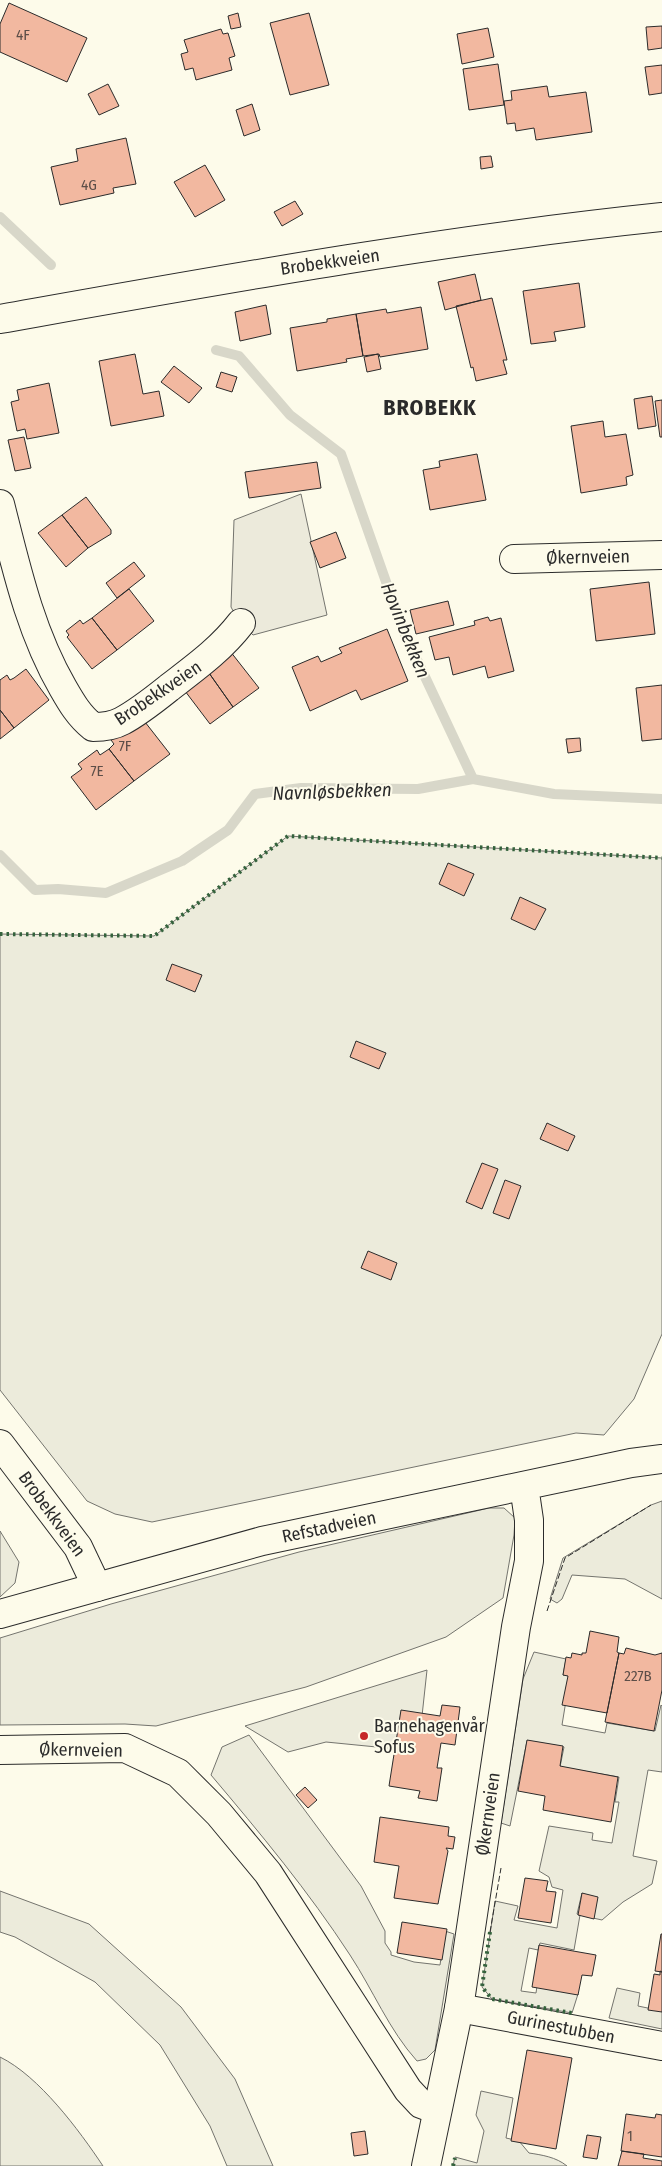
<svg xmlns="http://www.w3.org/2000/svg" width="662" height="2166" viewBox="0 0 662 2166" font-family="'Fira Sans Condensed',sans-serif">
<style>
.green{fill:#ecebdb;stroke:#74746e}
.parking{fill:#eceadb;stroke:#74746e}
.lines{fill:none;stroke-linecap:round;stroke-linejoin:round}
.stream{stroke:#d8d7c9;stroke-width:10}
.building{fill:#f2b8a0;stroke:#2b2b2b}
.minor-casing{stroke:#2b2b2b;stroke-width:30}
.tertiary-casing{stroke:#2b2b2b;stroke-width:30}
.minor{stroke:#fdfbea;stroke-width:28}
.tertiary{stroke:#fdfbea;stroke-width:28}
.hedge{stroke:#34623c;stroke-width:4;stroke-dasharray:2.5 4;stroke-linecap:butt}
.fence{stroke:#2b2b2b;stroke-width:1;stroke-dasharray:6 2.5;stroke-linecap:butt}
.poi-dot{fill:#c62828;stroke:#fdfbea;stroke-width:2}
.labels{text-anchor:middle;stroke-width:4;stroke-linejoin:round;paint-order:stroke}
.number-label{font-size:15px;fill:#5d4e48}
.street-label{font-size:18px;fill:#2b2b2b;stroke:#fdfbea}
.poi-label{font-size:18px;fill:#2b2b2b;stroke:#fdfbea;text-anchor:start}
.water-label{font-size:19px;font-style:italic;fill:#2b2b2b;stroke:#fdfbea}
.district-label{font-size:22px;font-weight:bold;letter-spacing:1px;fill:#2b2b2b;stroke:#fdfbea}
</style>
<rect width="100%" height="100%" fill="#fdfbea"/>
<path class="green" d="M288,836L662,858V1334L634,1399L604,1435L576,1433L152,1522L115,1514L87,1501L0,1390V934L154,936Z
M662,1501V1599L625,1579L572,1575L562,1599L557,1603L550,1599L563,1558L651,1505Z
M489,1508H504L515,1518L514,1535L503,1598L446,1637L306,1687L156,1726L125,1724L0,1725V1638L111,1604L299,1552Z
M0,1531L19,1562L15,1583L0,1597Z
M534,1652L566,1659L563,1675L570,1676L562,1725L605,1733L607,1723L655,1731L661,1705L662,1706V1772L648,1770L633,1856L657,1861L652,1884L623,1902L602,1920L593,1918L582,1893L577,1914L580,1915L574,1950L540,1943L538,1950L529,1948L521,1991L536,1993L537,1986L578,1994L572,2013L492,1999L482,1987L495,1901L518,1906L514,1920L557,1928L563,1890L552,1887L549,1877L539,1871L549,1826L593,1833L592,1840L612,1843L619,1802H615L619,1777L560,1767L564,1747L527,1741L510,1826L501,1823L523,1679Z
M427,1670L422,1716L397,1749L326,1742L288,1752L245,1726Z
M249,1735L361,1886L385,1931V1943L391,1952V1955L414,1962L440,1965L445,1931L454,1934L435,2050L426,2059L417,2061C389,2030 373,1990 350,1955C309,1892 260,1833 211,1775L222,1747Z
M0,1891L89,1924L181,2007L235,2079L273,2166H227L210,2126L160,2045L95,1982L15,1937L0,1932Z
M617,1988L640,1993L638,2006L662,2011V2029L609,2018Z
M0,2057C39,2076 79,2130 103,2166H0Z
M481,2091L513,2098L506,2138L519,2141L529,2153C542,2155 556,2157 567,2166H453L455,2157L477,2163L484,2131L476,2115Z"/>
<path class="parking" d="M301,494L327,615L253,635L238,620L231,607L234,520Z"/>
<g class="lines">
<path class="stream" d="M0,217L51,265
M216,350L239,356L290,415L341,454L403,630L473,779L554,794L662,799
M0,855L35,890L58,889L106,893L182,861L228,830L255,794L301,788L418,789L473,779"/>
</g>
<path class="building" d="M9,3L87,38L67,82L0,52V24Z
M238,13L241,27L231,29L228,16Z
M309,13L329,85L290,95L270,23Z
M662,26V48L648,50L646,27Z
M488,28L494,57L462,64L457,34Z
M221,29L223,34L228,33L235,56L229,58L232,70L196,80L193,68L185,70L181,54L188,52L184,40Z
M498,64L504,105L469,110L463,69Z
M662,65V93L649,95L645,67Z
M108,84L119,106L99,115L88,94Z
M547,86L549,97L586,92L592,132L536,140L534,128L516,131L515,123L507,124L504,101L512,100L511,91Z
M252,104L260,130L244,136L236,110Z
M126,138L136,184L113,188L114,193L60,205L51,167L78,161L76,149Z
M491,156L493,167L481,169L480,157Z
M205,165L225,200L195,217L174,182Z
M295,201L303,214L282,226L274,212Z
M475,274L481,300L445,310L438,282Z
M579,283L585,327L554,332L556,341L531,344L523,291Z
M492,298L507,360H503L507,374L476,381L473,367L471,368L456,306Z
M266,305L271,334L240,341L235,312Z
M421,307L428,349L380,357L379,354L363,356L356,314L386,309L387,313Z
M356,314L363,356L346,359L347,362L297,371L290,328L327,322V319Z
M135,354L143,394L159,391L164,416L111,426L99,361Z
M378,354L381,369L367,372L364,357Z
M174,366L202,388L189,403L161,382Z
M221,372L237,377L232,392L216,387Z
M49,383L59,433L27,439L25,429L17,431L11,402L19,400L17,390Z
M652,396L656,426L638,429L634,399Z
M662,400V437H660L655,401Z
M603,421L605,437L626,434L633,475L626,477L627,485L581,493L571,426Z
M24,437L31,468L15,471L8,440Z
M477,454L486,500L430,510L423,470L440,467L439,461Z
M317,462L321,488L249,498L245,472Z
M86,497L111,530V534L88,548L62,515Z
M62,515L88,548L66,567L38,533Z
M336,532L346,558L320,568L310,542Z
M134,562L145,576L117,598L106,583Z
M649,582L655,634L596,641L590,589Z
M129,589L154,621L117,650L92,618Z
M448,601L454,625L416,634L410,610Z
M488,617L490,621L501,618L514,671L488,678L485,666L453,675L449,657L435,660L429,637L475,625L474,621Z
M92,618L117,650L92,669L67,637L69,635L66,631L80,620L83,624Z
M387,629L408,681L361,700L356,690L310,711L292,667L318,656L321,662L342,653L339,648Z
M230,651L259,688L233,707L209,673L217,668L213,663Z
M26,669L49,700L14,728L0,710V680L7,675L10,680L14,678Z
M209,673L233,707L210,724L185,691Z
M662,685V739L642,741L636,688Z
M0,710L14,728L0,739Z
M145,722L170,754L134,781L109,749L114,744L111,740L127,728L130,733Z
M580,738L581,751L568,753L566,739Z
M109,749L134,781L96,810L71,777L82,769L78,764L97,750L100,755Z
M448,863L474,874L464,896L439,884Z
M520,897L546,909L535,930L511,919Z
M172,964L202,975L195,992L166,980Z
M356,1041L386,1053L379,1069L350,1057Z
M547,1123L575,1136L568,1151L540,1139Z
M482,1163L498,1169L482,1209L466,1202Z
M505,1180L521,1186L509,1219L493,1213Z
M368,1251L397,1263L391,1280L361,1268Z
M590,1631L619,1637L617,1652L619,1653L607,1713L562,1705L568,1676L563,1675L566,1657L571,1658L572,1653L582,1655V1653H586Z
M626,1648L655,1655L662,1653V1690L654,1731L605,1722L619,1653L624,1654Z
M442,1705L460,1707L455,1745L441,1743L437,1768H442L437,1801L418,1798L420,1791L389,1786L401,1710L440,1716Z
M527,1740L563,1746L560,1766L618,1777L611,1822L543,1810L545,1796L518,1791Z
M305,1787L317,1800L308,1808L296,1795Z
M380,1817L449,1827L448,1836L455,1837L453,1849L446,1848L448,1851L438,1904L394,1898L399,1866L374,1862Z
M525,1878L548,1881L546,1891L556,1892L551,1923L518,1918Z
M582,1893L598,1897L594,1919L578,1915Z
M402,1922L447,1929L442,1960L397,1953Z
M661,1934H662V1972L655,1971Z
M539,1945L596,1955L592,1976L582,1975L578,1995L532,1987Z
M660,1971L662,1972V2012L648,2010L654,1974L660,1975Z
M527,2050L572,2058L556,2149L511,2141Z
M626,2114L655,2118L656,2114L662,2115V2157L621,2151Z
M365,2131L368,2154L354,2156L351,2133Z
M587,2135L601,2137L597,2159L583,2157Z
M622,2151L644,2154L643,2158L662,2161V2166H618Z"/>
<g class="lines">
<g class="minor-casing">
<path id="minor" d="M0,319C220,280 440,240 662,217
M0,504C16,567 30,631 63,688C71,702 79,716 93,727C103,727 113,726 122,721C139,712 155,699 170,687C196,667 221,649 241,623
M514,559L662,555
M0,1444L78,1547L97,1587
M0,1750L125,1748L178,1773L219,1814L268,1873L408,2090L421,2104L437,2110
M459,2008L662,2046"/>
</g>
<g class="tertiary-casing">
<path id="tertiary" d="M0,1614L262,1541L631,1463L662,1459
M426,2166L459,2008L516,1627L529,1561V1520L524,1486"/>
</g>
<use href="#minor" class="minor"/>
<use href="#tertiary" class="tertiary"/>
<path class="hedge" d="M0,934L154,936L288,836L662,858
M490,1932L482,1987L492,1999L572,2013
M453,2166L455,2158"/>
<path class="fence" d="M547,1611L565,1558L651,1505
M490,1932L501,1868"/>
</g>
<circle class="poi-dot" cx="364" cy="1736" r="5"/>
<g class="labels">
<g class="number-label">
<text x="23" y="40">4F</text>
<text x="89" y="190">4G</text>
<text x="125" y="751">7F</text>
<text x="97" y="776">7E</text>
<text x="638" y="1681">227B</text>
<text x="630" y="2141">1</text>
</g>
<g class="street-label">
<text transform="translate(330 262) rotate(-8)" y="6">Brobekkveien</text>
<text transform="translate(588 557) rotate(-1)" y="6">Økernveien</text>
<text transform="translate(158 693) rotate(-34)" y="6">Brobekkveien</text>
<text transform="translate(52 1514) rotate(54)" y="6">Brobekkveien</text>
<text transform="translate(329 1527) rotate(-12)" y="6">Refstadveien</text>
<text transform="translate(81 1750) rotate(1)" y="6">Økernveien</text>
<text transform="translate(488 1814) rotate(-82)" y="6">Økernveien</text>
<text transform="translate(561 2027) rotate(11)" y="6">Gurinestubben</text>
</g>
<g class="poi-label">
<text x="374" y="1732">Barnehagenvår<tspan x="374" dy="21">Sofus</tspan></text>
</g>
<g class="water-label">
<text transform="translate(406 630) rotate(68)" y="7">Hovinbekken</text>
<text transform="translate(332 791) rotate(-2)" y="7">Navnløsbekken</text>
</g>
<g class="district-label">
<text x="430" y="415">BROBEKK</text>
</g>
</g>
</svg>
